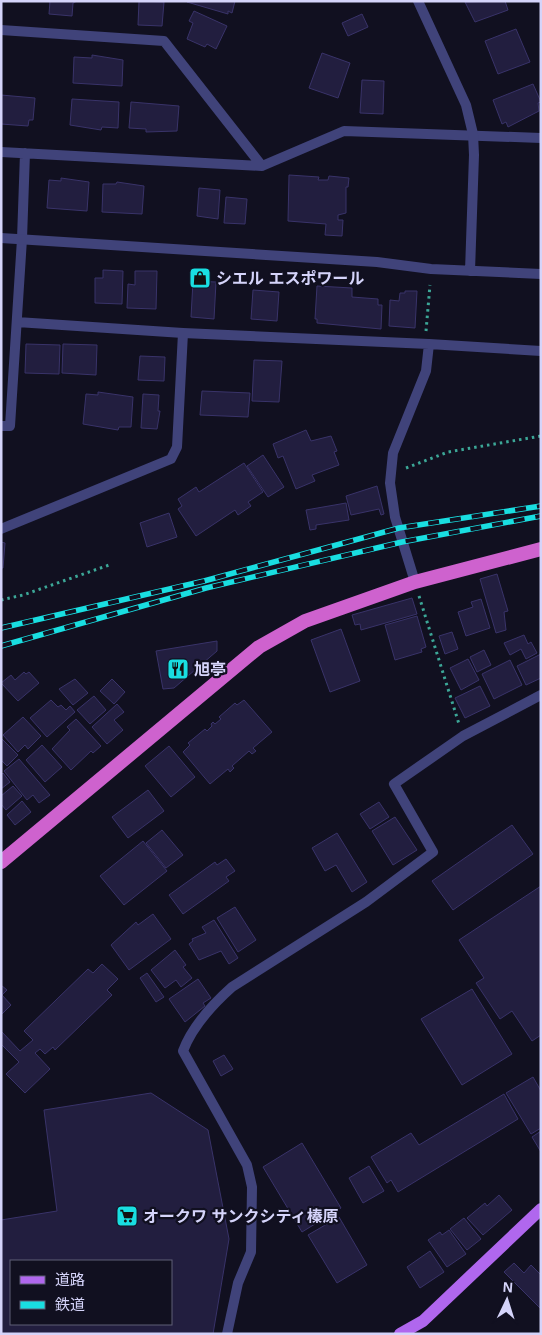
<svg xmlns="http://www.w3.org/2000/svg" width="542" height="1335" viewBox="0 0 542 1335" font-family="Arial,'Noto Sans JP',sans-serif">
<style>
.building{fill:#221e3f;stroke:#393369;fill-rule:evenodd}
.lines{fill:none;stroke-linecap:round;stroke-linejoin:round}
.path{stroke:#3ca797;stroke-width:3;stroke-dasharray:2.5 4;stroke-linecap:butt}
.minor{stroke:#40437a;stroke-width:10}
.tertiary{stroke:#40437a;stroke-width:10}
.primary{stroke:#b067ee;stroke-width:12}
.trunk{stroke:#ce62ce;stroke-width:14}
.rail-casing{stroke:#19dee1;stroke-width:5.5}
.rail{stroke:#111020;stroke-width:4;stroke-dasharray:11;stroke-linecap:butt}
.labels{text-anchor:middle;stroke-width:4.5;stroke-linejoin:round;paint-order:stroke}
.poi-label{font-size:16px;font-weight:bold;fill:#d5d4fa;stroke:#111020;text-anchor:start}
</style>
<rect width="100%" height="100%" fill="#111020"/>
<path class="building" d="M50,1H77L73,3L72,16L49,14Z
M139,1L164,2L162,26L138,25Z
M235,1L232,13L228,11V14L187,2Z
M505,1L508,10L475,22L465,2Z
M194,11L227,26L216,49L207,44L205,47L187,39L193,23L189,21Z
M362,14L368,27L348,36L342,23Z
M516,29L530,62L498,74L485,41Z
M322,53L350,63L338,98L309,88Z
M92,55L123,60L122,86L73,83L74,57L92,58Z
M362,80L384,81L383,114L360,113Z
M533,84L541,102L538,103L539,111L508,127L506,122L502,124L493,100Z
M1,95L35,98L33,120H29L28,126L1,124Z
M72,99L119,102L118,128L102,127L101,130L70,125Z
M131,102L179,106L177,131L146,132V129L129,128Z
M289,175L319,177L318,180H328L329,176L349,178L348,187H346V213L338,215V220H343L342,236L325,235L326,224L288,221Z
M61,178L89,182L87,211L47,208L49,180L61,181Z
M117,182L144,186L142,214L102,212L103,184H116Z
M199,188L220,190L218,219L197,216Z
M226,197L247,199L245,224L224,223Z
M103,270L123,271L122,304L95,303V278H103Z
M135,271H157L156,309L127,308L128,284L135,285Z
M193,281L216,282L214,319L191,317Z
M317,286L352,288V297L378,299V305H382L381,329L317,323V319H315Z
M253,290L279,292L277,321L251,319Z
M405,291H417L415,328L389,326L390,300L399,301L400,293H405Z
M26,344L60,345L59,374L25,373Z
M63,344L97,345L96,375L62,373Z
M140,356L165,357L164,381L138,380Z
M254,360L282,361L279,402L252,401Z
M202,391L250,393L248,417L200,415Z
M98,392L133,397L131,427H119L118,430L83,424L86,394L98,395Z
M143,394L159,395L158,411H160L157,429L141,428Z
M306,430L311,441L331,436L337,451L334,452L339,465L312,475L315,481L296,489L283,456L278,458L273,444Z
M263,455L284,487L268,497L247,466Z
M244,463L263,492L248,502L251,506L238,515L235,510L196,536L178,509L182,506L178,499L196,487L199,492Z
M377,486L384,514L381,515L379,509L351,515L346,496Z
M346,503L349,520L316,525V529L310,530L306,510Z
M169,513L177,537L147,547L140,523Z
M1,542L5,543L3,568H1Z
M497,574L508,611L504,612L506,630L496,633L480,579Z
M412,598L417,614L361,630L360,624L355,625L352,615Z
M481,599L490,628L466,636L458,612L473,607L471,602Z
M417,616L426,647L421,649L422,652L395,660L385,625Z
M341,629L360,681L330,692L311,640Z
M452,632L458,649L445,654L439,636Z
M524,635L528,644L531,642L537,653L526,659L521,649L510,655L504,643Z
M217,641V651L174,688L163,689L156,651Z
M484,650L491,665L477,672L470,657Z
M541,654V678L526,685L517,666Z
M468,659L479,680L461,690L450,668Z
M510,660L522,685L494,699L482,674Z
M24,672L26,674L29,672L39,683L18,701L1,683L11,675L15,680Z
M75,679L88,693L73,705L59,689Z
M112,679L125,692L114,704L100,691Z
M480,686L490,706L465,718L455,698Z
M94,696L106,710L90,724L77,710Z
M51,700L58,707L61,705L66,710L70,706L75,712L47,737L30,718Z
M244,700L272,732L253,748L256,751L252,754L249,751L232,766L234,768L230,772L228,769L210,784L183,752L190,745L188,743L205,729L207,731L212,726L211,724L213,722L215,724L221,719L219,717L235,703L237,705Z
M117,704L124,712L114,720L123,730L107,744L92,727Z
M23,717L41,736L28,749L25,745L18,752L3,735Z
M76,719L101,746L93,753L91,751L71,770L52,749L70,730L67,727Z
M1,738L18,755L7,766L1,760Z
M42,745L62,767L45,782L26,760Z
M169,746L195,777L171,797L145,766Z
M19,759L50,795L39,803L33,795L27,800L4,771Z
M3,773L10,782L1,789V775Z
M13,786L22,796L6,810L1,804V796Z
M148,790L164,811L128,838L112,817Z
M22,801L31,812L15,825L7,815Z
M379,802L389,817L370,829L360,814Z
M395,817L417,850L393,865L372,831Z
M512,825L533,854L453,910L432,881Z
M162,830L183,855L166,868L146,843Z
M337,833L367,882L352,892L336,865L325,871L312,848Z
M143,841L167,871L124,905L100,876Z
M226,859L235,871L226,877L229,881L183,914L169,895L215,862L217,865Z
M541,886V1035L532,1041L512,1011L500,1019L476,983L484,978L459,940Z
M235,907L256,940L238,952L217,918Z
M153,914L171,939L129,970L111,945L136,922L138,925Z
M214,920L238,958L229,964L221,951L199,960L189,944L193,941L192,939L206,933L202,927Z
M175,950L186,965L183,967L192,978L181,987L176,980L165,988L151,970Z
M102,964L118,979L107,990L112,995L55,1050L53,1047L45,1054L40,1049L35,1053L50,1069L25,1093L6,1074L19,1062L1,1044V1031L20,1051L33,1040L24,1031L88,969L93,973Z
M147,973L164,997L156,1002L140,978Z
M198,979L211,998L203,1003L205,1006L185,1022L169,999Z
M1,985L7,990L2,995L11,1005L1,1015Z
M472,989L512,1054L462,1085L421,1019Z
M224,1055L233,1069L221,1076L213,1061Z
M533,1077L541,1091V1128L531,1134L506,1093Z
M151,1093L208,1130L229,1239L213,1334H1V1220L57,1211L44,1110ZM11,1261H171V1324H11Z
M504,1094L518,1119L398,1192L391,1180L387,1183L371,1157L411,1133L419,1145Z
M541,1131V1152L532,1137Z
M302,1143L341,1208L302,1232L263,1167Z
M369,1166L384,1191L363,1203L349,1178Z
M499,1195L512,1210L483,1235L467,1218L485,1203L487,1206Z
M339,1217L367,1265L337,1283L308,1235Z
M464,1218L481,1239L467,1250L450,1229Z
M449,1230L466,1254L447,1267L428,1240L440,1232L442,1235Z
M430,1251L444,1272L420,1288L407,1267Z
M514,1263L524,1273L531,1265L541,1275V1309L504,1272Z"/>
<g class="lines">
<path class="path" d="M426,331L430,285
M406,468L448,452L541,436
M419,596L459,724
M1,600L23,595L112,564"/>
<path class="minor" d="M1,30L164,41L262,166
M1,152L262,166L344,131L541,138
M17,322L183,333L429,344
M1,426H10L22,239L25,153
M1,529L171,459L177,447L183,333
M415,582L395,517L390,483L393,453L426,371L429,344L541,351
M227,1334L238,1283L251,1252L252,1187L247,1165L183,1051C192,1027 213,1004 232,987L366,902L433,852L394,784L463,736L541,695"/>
<path class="tertiary" d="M418,1L466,105L473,134L474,155L470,271
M1,238L377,262L431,269L541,274"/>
<path class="primary" d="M400,1334L423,1321L541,1209"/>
<path class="trunk" d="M1,862L259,647L305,621L415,582L541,549"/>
<g class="rail-casing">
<path id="rail" d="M1,628L204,581L399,528L541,506
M1,646L206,588L402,542L541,516"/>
</g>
<use href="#rail" class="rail"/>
</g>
<defs>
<g id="shop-square" transform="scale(1.125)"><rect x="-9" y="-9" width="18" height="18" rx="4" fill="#19dee1" stroke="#111020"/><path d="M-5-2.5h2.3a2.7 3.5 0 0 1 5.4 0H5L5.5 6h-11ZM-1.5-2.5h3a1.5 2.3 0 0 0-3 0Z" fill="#111"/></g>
<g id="restaurant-square" transform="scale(1.125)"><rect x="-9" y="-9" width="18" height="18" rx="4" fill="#19dee1" stroke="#111020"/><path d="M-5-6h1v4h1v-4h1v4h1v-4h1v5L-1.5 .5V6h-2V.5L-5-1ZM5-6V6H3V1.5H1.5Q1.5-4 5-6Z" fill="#111"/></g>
<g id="supermarket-square" transform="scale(1.125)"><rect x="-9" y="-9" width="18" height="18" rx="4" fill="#19dee1" stroke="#111020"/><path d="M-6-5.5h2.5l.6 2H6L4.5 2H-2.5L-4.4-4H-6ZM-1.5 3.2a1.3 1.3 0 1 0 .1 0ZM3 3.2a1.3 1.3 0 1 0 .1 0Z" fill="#111"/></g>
</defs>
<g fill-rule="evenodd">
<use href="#shop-square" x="200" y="278"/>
<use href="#restaurant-square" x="178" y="669"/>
<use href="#supermarket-square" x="127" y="1216"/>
</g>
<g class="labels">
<g class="poi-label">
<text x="216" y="284">シエル エスポワール</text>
<text x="194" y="675">旭亭</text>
<text x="143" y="1222">オークワ サンクシティ榛原</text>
</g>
</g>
<rect width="542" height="1335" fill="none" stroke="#d5d4fa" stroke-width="5"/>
<rect x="10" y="1260" width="162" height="65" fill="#111020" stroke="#5f5e77"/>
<rect x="20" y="1276" width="25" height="8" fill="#b067ee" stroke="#5f5e77"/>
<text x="55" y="1285" font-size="15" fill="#d5d4fa">道路</text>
<rect x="20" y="1301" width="25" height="8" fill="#19dee1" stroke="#5f5e77"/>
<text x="55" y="1310" font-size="15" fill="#d5d4fa">鉄道</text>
<g transform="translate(507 1300) rotate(4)" stroke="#111020" stroke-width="4" paint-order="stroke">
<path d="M0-4L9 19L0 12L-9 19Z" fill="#d5d4fa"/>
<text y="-8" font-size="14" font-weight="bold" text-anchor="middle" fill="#d5d4fa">N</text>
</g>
</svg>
